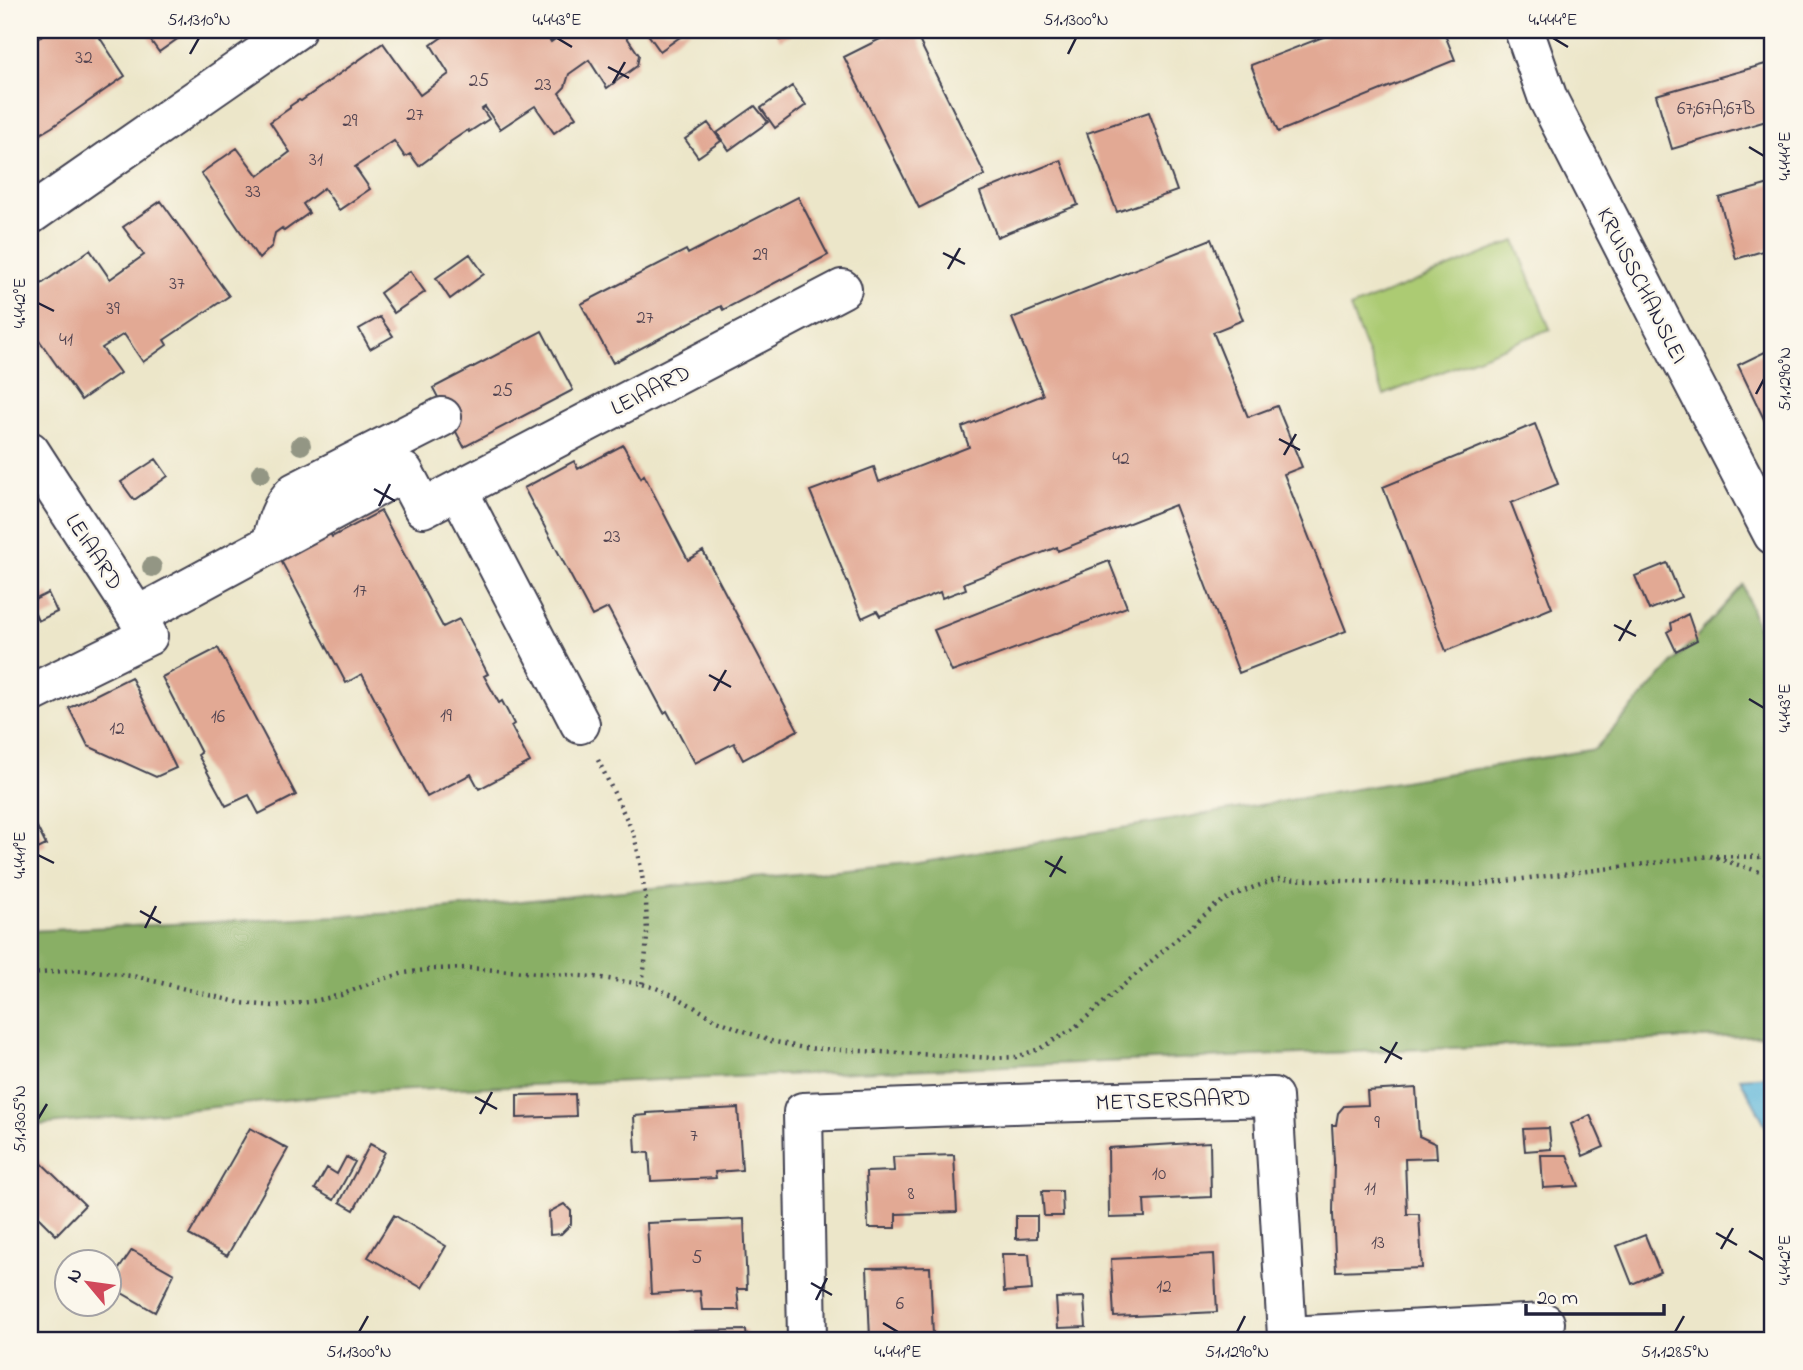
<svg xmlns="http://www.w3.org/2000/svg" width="1803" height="1370" viewBox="0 0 1803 1370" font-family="'Indie Flower',sans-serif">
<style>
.green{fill:#accb73;stroke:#677657;stroke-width:2}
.forest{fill:#89af65;stroke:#566850;stroke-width:2}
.water{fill:#5bb5d9;stroke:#3e6c8a;stroke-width:2}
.building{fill:#e2a994}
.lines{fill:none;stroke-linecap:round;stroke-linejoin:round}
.minor-casing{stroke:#403f50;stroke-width:42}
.path{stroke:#403f50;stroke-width:4.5;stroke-dasharray:2 5;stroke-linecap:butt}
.minor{stroke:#fff;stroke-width:38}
.tree{fill:#939684}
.ticks{fill:none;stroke:#22223b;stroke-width:2.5}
.labels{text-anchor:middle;stroke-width:5;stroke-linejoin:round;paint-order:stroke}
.number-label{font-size:19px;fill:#524451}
.street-label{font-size:23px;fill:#22223b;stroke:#fbf7ec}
.neatline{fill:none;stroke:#22223b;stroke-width:2.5}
.ticks-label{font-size:18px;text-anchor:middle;fill:#22223b}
</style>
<rect width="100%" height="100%" fill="#fbf7ec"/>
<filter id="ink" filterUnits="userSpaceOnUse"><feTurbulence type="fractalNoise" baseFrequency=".0143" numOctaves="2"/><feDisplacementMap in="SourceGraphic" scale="14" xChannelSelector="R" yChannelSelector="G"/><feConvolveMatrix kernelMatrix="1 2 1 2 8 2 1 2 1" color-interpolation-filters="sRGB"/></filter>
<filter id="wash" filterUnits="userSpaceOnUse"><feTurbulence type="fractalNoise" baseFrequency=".00686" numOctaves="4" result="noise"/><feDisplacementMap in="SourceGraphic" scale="28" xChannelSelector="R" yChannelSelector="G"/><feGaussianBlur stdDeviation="1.57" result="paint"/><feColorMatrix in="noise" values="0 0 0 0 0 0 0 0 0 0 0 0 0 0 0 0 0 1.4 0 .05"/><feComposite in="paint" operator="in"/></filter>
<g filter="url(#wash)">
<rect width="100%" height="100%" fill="#ece6c9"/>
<path class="green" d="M1515,241L1550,329L1384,395L1350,308Z"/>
<path class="forest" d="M1743,585L1773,674V1035L361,1092L30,1126V931L400,913L918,862L1595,749Z"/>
<path class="water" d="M1769,1076L1773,1084V1139L1740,1078Z"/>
<g id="blocks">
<path class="building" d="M38,30H100L96,32L125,76L52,127L30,140V35L34,41L42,36Z
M143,30H190L159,52Z
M452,30H543L551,42L568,30L572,36L582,30H628L624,33L639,55L637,66L607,88L589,60L569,74L565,87L559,93L576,117L554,133L535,106L500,129L485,107L482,109L489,119L469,132L468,130L450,142V143L419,166L410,154L405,157L394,141L355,167L370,189L339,210L324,188L303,204L309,213L284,231L282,228L275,233L272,246L259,259L201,173L237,148L258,176L290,152L270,122L290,108V106L299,100L301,101L383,43L420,95L449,74L431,45Z
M645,30H690L660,51Z
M774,30H798L780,40Z
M898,30H914L985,175L919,208L844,57Z
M1341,30H1443L1455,60L1278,132L1251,65Z
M1769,63L1773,78V119L1672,149L1656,95Z
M792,86L806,105L775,128L761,108Z
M755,106L768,122L729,150L717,133Z
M1149,112L1177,191L1117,212L1087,133Z
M708,123L721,141L698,157L685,139Z
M1061,160L1078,205L997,237L980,192Z
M1773,183V248L1736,259L1719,198Z
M798,197L828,255L723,310L721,306L613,363L581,304L686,250L688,254Z
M161,201L229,296L164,340L167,345L143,362L124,334L102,348L120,373L81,400L30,327V292L90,250L110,279L144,255L123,227Z
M1211,239L1243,320L1213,332L1248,417L1277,406L1302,467L1284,474L1346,631L1239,673L1175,505L1058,551L1057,547L964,583L966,589L942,598L940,592L880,616L877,611L862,618L810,491L874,467L879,482L969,447L962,427L1043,395L1012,318Z
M470,254L484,274L450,299L436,278Z
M410,271L425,292L394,313L380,293Z
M380,317L393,336L370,349L359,329Z
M542,331L573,390L464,447L433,388Z
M1773,348V438L1738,365Z
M1535,424L1558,484L1511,503L1552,608L1446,651L1383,487Z
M623,445L641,478L644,475L688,560L703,551L798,730L743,760L734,743L695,763L667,711L664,713L608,608L592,616L524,488L574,461L578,469Z
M156,459L168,476L134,500L121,482Z
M381,511L443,627L459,619L488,674L484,676L499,703L502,701L514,724L511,726L530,762L479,789L471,774L427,797L362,674L346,683L278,555L328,529L332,537Z
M1109,561L1127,607L952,672L934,630Z
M1667,563L1681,597L1649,610L1635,576Z
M48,593L57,612L38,621L30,602Z
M1688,614L1697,640L1676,651L1667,632L1672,629L1671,623Z
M218,648L296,795L259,814L249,795L226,806L198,755L201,753L162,677Z
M131,677L176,768L156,777L88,746L69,708Z
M30,813L46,845L30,853Z
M1416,1088L1419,1136L1436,1144L1437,1158L1405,1159L1407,1214H1419L1422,1268L1336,1271L1333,1214L1334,1161L1332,1125H1336L1338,1113L1344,1106L1368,1105L1367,1091Z
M575,1094L576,1116L517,1118V1095Z
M738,1108L742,1170L715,1172L716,1178L651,1181L649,1153L636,1152L634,1116L647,1115V1113Z
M1590,1115L1604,1147L1583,1156L1571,1124Z
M250,1128L288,1149L227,1256L189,1235Z
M1549,1128L1551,1149L1525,1151L1523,1129Z
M1210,1142L1211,1197L1144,1200L1145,1217L1109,1218L1108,1148Z
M370,1144L385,1152L354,1210L340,1202Z
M30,1152L85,1205L56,1235L30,1209Z
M954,1155L957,1212L896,1214V1228H868L866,1172L894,1171L893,1157Z
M1541,1155H1567L1579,1186L1543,1188Z
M346,1157L355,1162L334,1200L315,1189L327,1168L337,1174Z
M1042,1191H1062L1063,1216H1044Z
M564,1204L571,1211V1224L561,1234L550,1235L549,1212Z
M394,1215L446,1246L422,1288L368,1257Z
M1016,1216H1037V1238L1016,1239Z
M744,1219L747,1289H737L739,1310H702L700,1291L651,1294L647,1223Z
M1645,1235L1660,1272L1632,1284L1617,1246Z
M132,1250L174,1274L155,1312L108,1285Z
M1002,1254H1029L1032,1290L1004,1292Z
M1214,1254L1217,1312L1114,1317L1111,1259Z
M930,1267L933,1336L870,1338L867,1268Z
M1084,1297L1086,1327L1058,1328L1056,1298Z
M746,1330L747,1340H678V1331Z"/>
</g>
</g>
<g filter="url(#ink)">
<use href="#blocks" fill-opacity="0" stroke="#403f50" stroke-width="2"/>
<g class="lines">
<g class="minor-casing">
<path id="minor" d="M1524,30L1548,99L1662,322L1773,535
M30,215L296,30
M30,451L137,616L148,636L30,694
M458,490L580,724
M271,544C276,524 280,506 295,492L442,417
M137,616L404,472L423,508L842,289
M807,1340L803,1112L1040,1103L1273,1097L1287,1336L1545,1323"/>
</g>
<path class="path" d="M1773,641L1772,643L1773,647
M598,760L634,834L639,857L646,900L647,936L645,963L642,984
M1716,856L1759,857L1773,851
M30,974L75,970L105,972L138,977L241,1003L273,1006L309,1002L341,995L371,983L404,973L434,969L468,968L595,977L642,984L656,988L673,995L715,1019L741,1030L771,1041L804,1048L994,1058L1016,1057L1039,1049L1073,1029L1216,905C1236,893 1256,886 1279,879L1473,885L1710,856L1773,876"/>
<use href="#minor" class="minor"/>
</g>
<g class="tree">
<circle cx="301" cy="445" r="10"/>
<circle cx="261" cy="473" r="10"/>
<circle cx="152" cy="567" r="10"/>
</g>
</g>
<path class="ticks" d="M557,38L572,47M1553,38L1568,47M190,54L199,38M1068,54L1076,38M608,67L629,78M613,83L625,62M1749,147L1764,156M943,253L965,264M948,269L960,248M38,303L54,311M1756,394L1764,379M1279,439L1300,450M1284,455L1296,434M374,489L395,501M379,506L390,484M1614,625L1636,636M1619,641L1631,620M709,675L731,687M714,691L726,670M1749,699L1764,708M38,855L54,863M1045,861L1066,873M1050,877L1062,856M140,911L161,923M145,928L156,906M1380,1047L1402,1059M1385,1063L1397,1042M475,1097L497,1109M480,1114L492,1092M38,1119L47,1104M1716,1233L1737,1245M1721,1249L1733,1228M1749,1251L1764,1260M811,1283L832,1295M816,1300L827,1278M883,1323L898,1332M359,1332L368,1316M1237,1332L1245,1316M1675,1332L1684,1316"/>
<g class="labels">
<g class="number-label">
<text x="84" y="63">32</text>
<text x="479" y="86">25</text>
<text x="543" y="90">23</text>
<text x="1716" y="114">67;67A;67B</text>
<text x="415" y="120">27</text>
<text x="350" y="126">29</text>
<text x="316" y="165">31</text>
<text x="253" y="197">33</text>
<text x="760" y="260">29</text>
<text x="177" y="289">37</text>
<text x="113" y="314">39</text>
<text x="645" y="323">27</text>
<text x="66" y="345">41</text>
<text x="503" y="396">25</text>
<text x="1121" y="464">42</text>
<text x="612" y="542">23</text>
<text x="360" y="596">17</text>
<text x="446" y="721">19</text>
<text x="218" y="722">16</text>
<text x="117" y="734">12</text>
<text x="1377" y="1128">9</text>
<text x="694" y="1141">7</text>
<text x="1159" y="1179">10</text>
<text x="1370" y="1194">11</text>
<text x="911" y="1199">8</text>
<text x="1378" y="1248">13</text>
<text x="697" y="1263">5</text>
<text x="1164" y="1292">12</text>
<text x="900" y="1309">6</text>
</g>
<g class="street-label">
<text transform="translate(1643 285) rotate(63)" y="8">KRUISSCHANSLEI</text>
<text transform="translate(650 389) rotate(-27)" y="8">LEIAARD</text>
<text transform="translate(95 551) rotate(57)" y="8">LEIAARD</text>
<text transform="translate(1173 1099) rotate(-2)" y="8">METSERSAARD</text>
</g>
</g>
<rect width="1803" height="1370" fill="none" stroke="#fbf7ec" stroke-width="77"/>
<g transform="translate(88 1283) rotate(299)"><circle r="33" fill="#fbf7ec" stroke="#a4a2a5" stroke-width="2"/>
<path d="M0-5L12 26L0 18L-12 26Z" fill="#d1495b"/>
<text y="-10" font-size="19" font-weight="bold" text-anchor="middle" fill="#22223b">N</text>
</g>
<path d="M1526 1304v10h138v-10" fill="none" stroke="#22223b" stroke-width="3.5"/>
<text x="1537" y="1304" font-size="21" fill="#22223b" stroke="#fbf7ec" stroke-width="5" paint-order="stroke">20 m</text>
<rect x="38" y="38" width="1726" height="1294" class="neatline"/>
<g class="ticks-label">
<text x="199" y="25">51.1310°N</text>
<text x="557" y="25">4.443°E</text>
<text x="1076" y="25">51.1300°N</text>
<text x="1553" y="25">4.444°E</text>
<text transform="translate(1784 156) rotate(-90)" y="6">4.444°E</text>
<text transform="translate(19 303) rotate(-90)" y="6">4.442°E</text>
<text transform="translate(1784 379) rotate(-90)" y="6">51.1290°N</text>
<text transform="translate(1784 708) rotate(-90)" y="6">4.443°E</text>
<text transform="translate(19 855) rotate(-90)" y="6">4.441°E</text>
<text transform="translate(19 1119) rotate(-90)" y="6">51.1305°N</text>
<text transform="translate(1784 1260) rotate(-90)" y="6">4.442°E</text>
<text x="359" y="1357">51.1300°N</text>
<text x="898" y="1357">4.441°E</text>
<text x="1237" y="1357">51.1290°N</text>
<text x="1675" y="1357">51.1285°N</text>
</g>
</svg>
